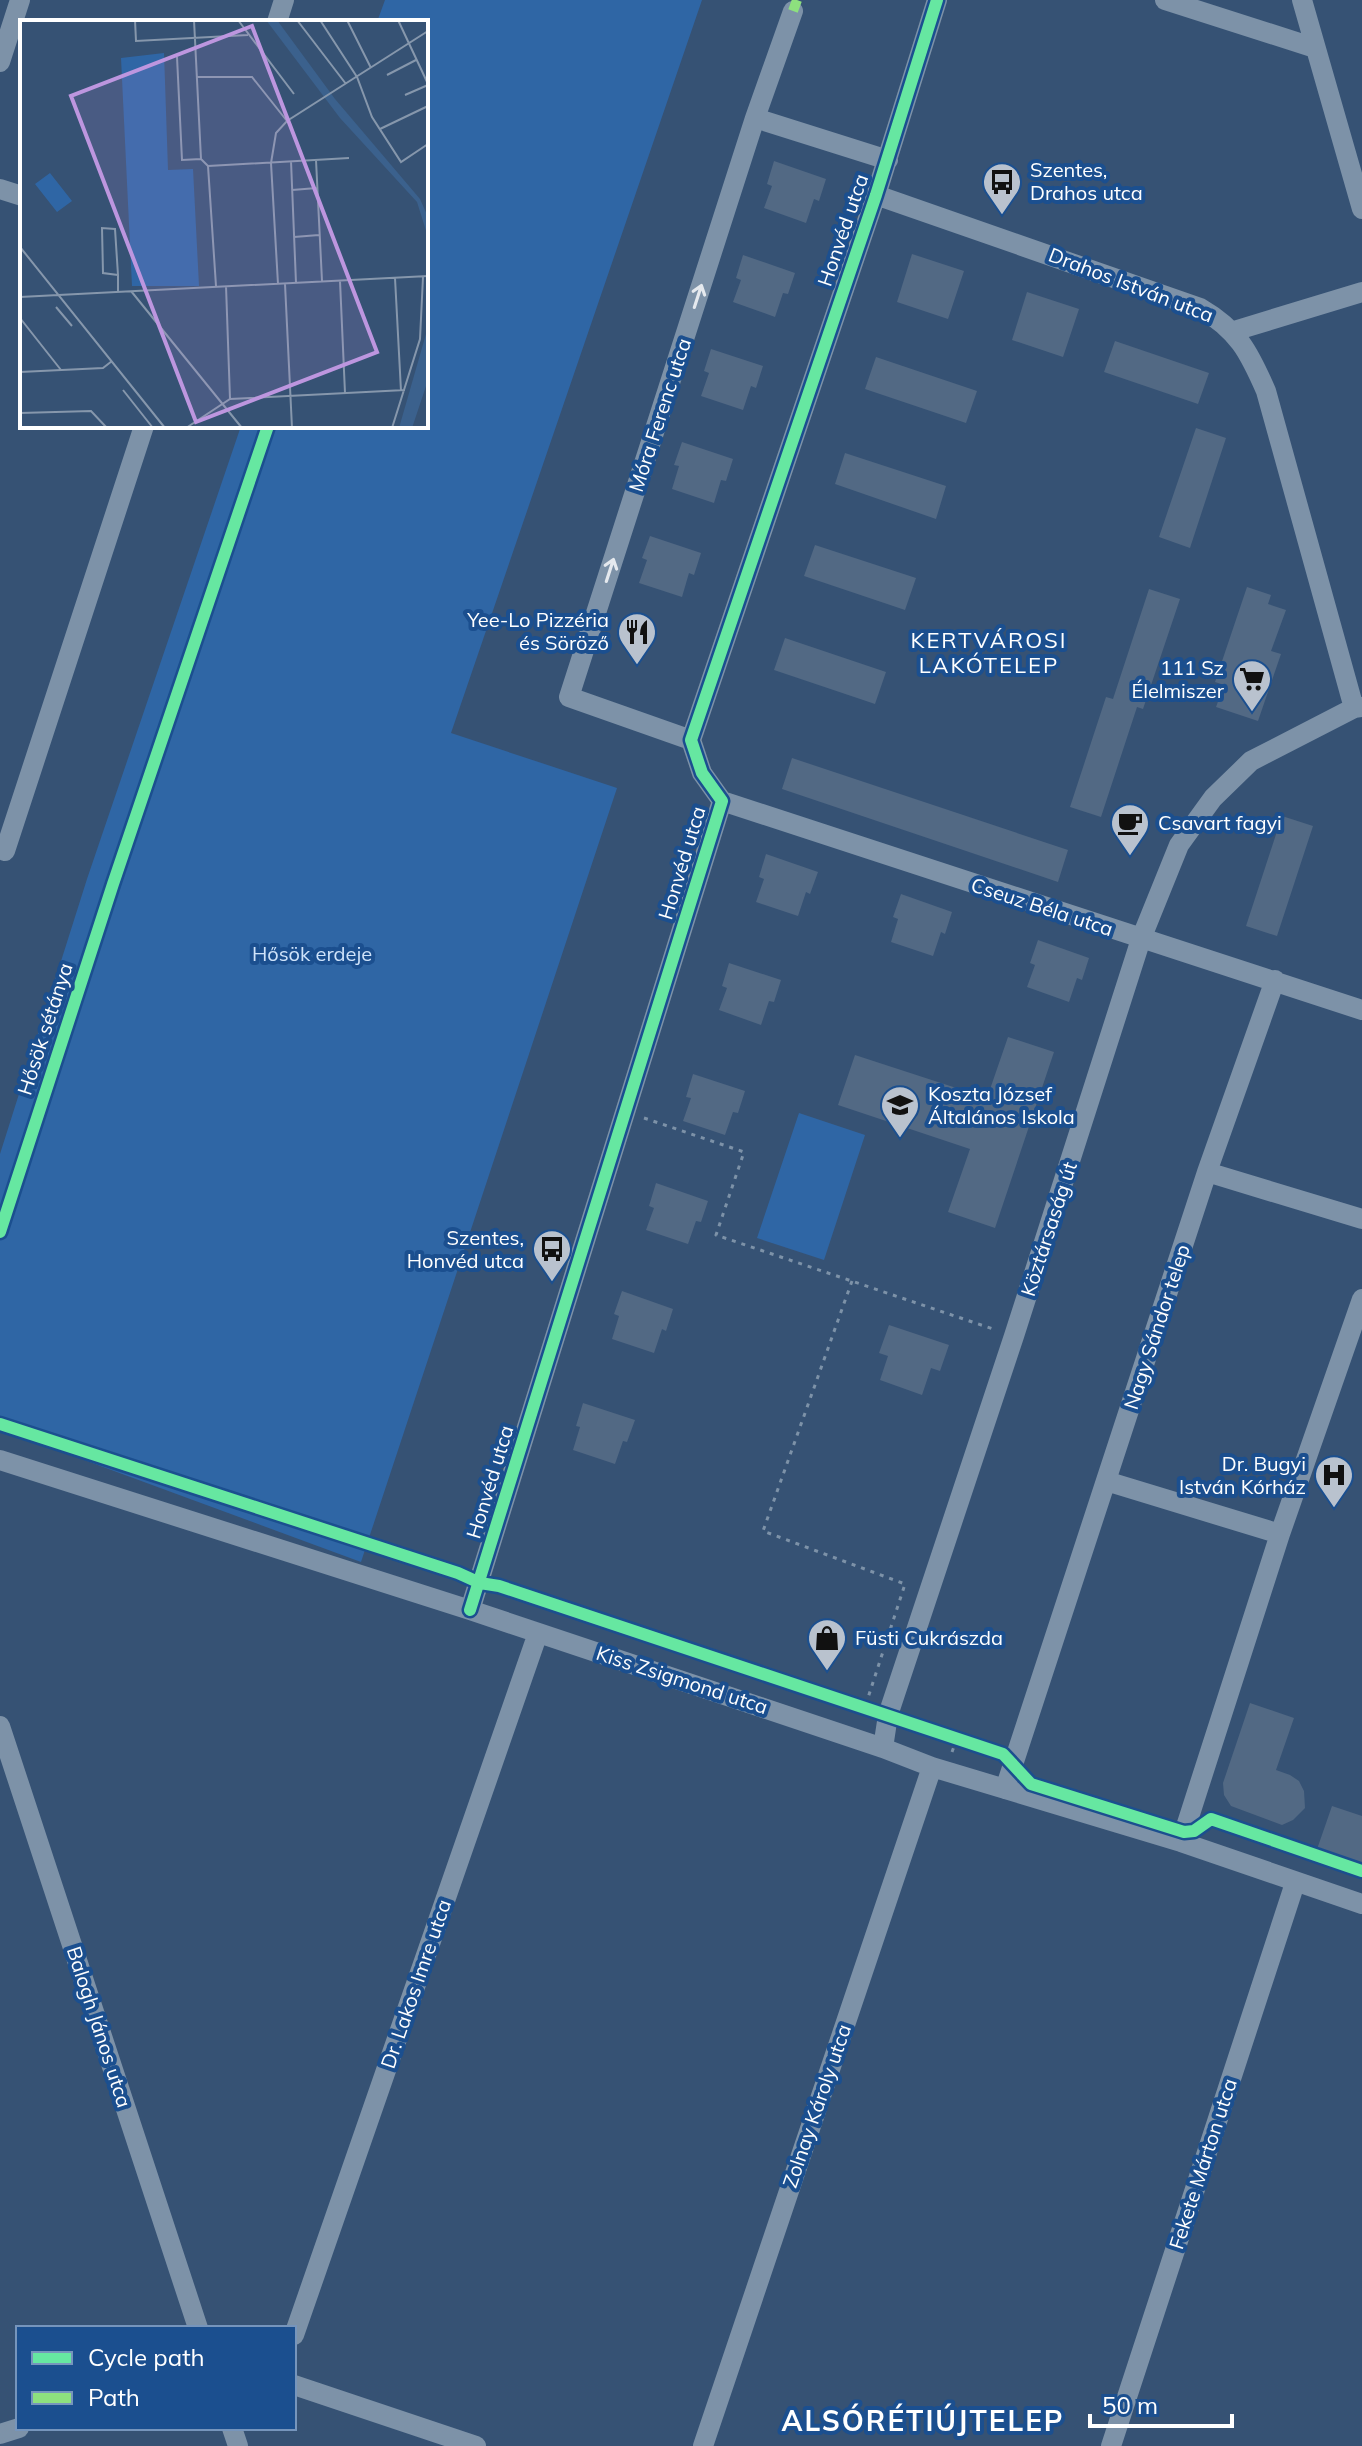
<svg xmlns="http://www.w3.org/2000/svg" width="1362" height="2446" viewBox="0 0 1362 2446" font-family="Mulish,sans-serif">
<style>
.green{fill:#2f66a5}
.building{fill:#526984}
.lines{fill:none;stroke-linecap:round;stroke-linejoin:round}
.path{stroke:#7d92a8;stroke-width:3;stroke-dasharray:4 6;stroke-linecap:butt}
.minor{stroke:#7d92a8;stroke-width:20}
.quiet{stroke:#8de07e;stroke-width:10;stroke-dasharray:20 10;stroke-linecap:butt}
.cycleway-casing{stroke:#1b4f8f;stroke-width:17}
.cycleway{stroke:#66e7a1;stroke-width:12}
.oneway{stroke:#e5e9ee}
.labels{text-anchor:middle;stroke-width:8;stroke-linejoin:round;paint-order:stroke}
.poi-label{font-size:20px;fill:#fff;stroke:#1b4f8f;text-anchor:start}
.street-label{font-size:20px;fill:#fff;stroke:#1b4f8f}
.park-label{font-size:20px;fill:#cfe3fa;stroke:#1b4f8f}
.neighbourhood-label{font-size:22px;letter-spacing:2px;fill:#fff;stroke:#1b4f8f}
.district-label{font-size:28px;font-weight:bold;letter-spacing:2px;fill:#fff;stroke:#1b4f8f}
.inset-road{fill:none;stroke:#8697ac;stroke-width:2}
.view{fill:#bd96df;fill-opacity:0.15;stroke:#bd96df;stroke-width:4}
.inset-edge{fill:none;stroke:#fff;stroke-width:4}
</style>
<rect width="100%" height="100%" fill="#365274"/>
<path class="green" d="M385,0H702L451,733L617,788L361,1562L0,1429V1154L87,879L241,426H426V22H377Z
M799,1113L865,1135L824,1260L757,1238Z"/>
<path class="building" d="M774,161L826,179L819,201L814,199L806,223L764,208L772,186L767,184Z
M912,254L964,271L948,319L897,302Z
M743,255L795,273L788,294L783,293L775,317L733,302L741,280L736,278Z
M1027,292L1079,309L1063,357L1012,340Z
M1115,341L1209,373L1198,404L1104,372Z
M711,349L763,366L756,388L751,386L743,410L701,396L709,373L704,371Z
M876,357L977,391L966,423L865,389Z
M1196,428L1226,438L1190,548L1159,537Z
M682,442L733,459L726,481L721,480L714,503L672,489L679,466L674,465Z
M845,453L946,486L936,519L835,484Z
M650,536L701,553L694,575L689,573L682,597L639,583L647,560L642,558Z
M815,545L916,578L905,610L804,576Z
M1247,587L1271,595L1268,604L1286,610L1271,651L1281,654L1258,721L1216,707L1224,685L1215,682Z
M1149,589L1180,599L1143,709L1137,707L1101,817L1070,807L1106,697L1113,699Z
M785,638L886,672L875,704L774,670Z
M792,758L1068,850L1058,882L782,789Z
M1282,816L1313,826L1277,936L1246,926Z
M766,854L818,872L810,894L806,892L798,916L756,902L764,879L759,877Z
M901,894L952,912L945,934L941,932L933,956L891,942L898,919L893,917Z
M1038,940L1089,958L1082,980L1077,978L1069,1002L1027,987L1035,965L1030,963Z
M729,963L781,980L774,1002L769,1001L761,1025L719,1010L727,988L722,986Z
M1008,1037L1054,1052L995,1228L948,1212L970,1149L838,1105L855,1055L987,1098Z
M693,1074L745,1091L738,1113L733,1112L725,1135L683,1121L691,1098L686,1097Z
M656,1183L708,1201L701,1222L696,1221L688,1244L646,1230L654,1208L649,1206Z
M622,1291L673,1309L666,1331L662,1329L654,1353L612,1339L619,1316L614,1314Z
M889,1325L949,1345L940,1371L931,1368L922,1395L880,1380L888,1356L879,1353Z
M583,1403L635,1420L627,1442L623,1441L615,1464L573,1450L580,1427L576,1426Z
M1250,1703L1294,1718L1276,1770L1290,1775L1299,1781L1304,1791L1305,1808L1293,1820L1282,1825L1231,1806L1224,1795L1223,1783Z
M1332,1806L1362,1816V1871L1315,1855Z"/>
<g class="lines">
<path class="path" d="M644,1118L744,1152L716,1235L996,1330
M852,1281L763,1531L905,1584L865,1707
M952,1752L957,1738"/>
<path class="minor" d="M1165,0L1315,48
M1302,0L1362,209
M277,22L284,0
M0,62L20,0
M755,118L888,160
M0,189L22,196
M876,195L1200,308C1238,330 1249,352 1266,391L1354,708
M1234,331L1362,292
M691,740L569,697L755,118L793,11
M722,801L1362,1010
M5,851L144,426
M1207,1172L1362,1219
M0,1460L470,1610L883,1748L932,1767L1181,1842L1362,1904
M1106,1481L1280,1534
M470,1610L722,801L702,773L691,740L876,195L937,0
M0,1726L198,2328
M883,1748L888,1715L1014,1336L1141,939L1179,845L1213,798L1251,761L1354,708L1362,707
M1005,1789L1207,1172L1275,980
M1181,1842L1280,1534L1362,1299
M294,2335L538,1633
M294,2385L476,2446
M232,2428L238,2446
M0,2434L19,2428
M703,2446L932,1767
M1111,2446L1295,1883"/>
<path class="quiet" d="M793,11L797,0"/>
<g class="cycleway-casing">
<path id="cycleway" d="M0,1232L113,884L268,426
M0,1424L458,1573L480,1583L499,1586L1003,1754L1031,1784L1184,1832L1194,1831L1211,1819L1362,1871
M470,1610L722,801L702,773L691,740L876,195L937,0"/>
</g>
<use href="#cycleway" class="cycleway"/>
</g>
<defs><path id="oneway-shaft" d="M-6 0H5M1.5-3L5.5 0L1.5 3" fill="none" stroke-width="1.6" stroke-linecap="round" stroke-linejoin="round" transform="scale(2)"/></defs>
<g class="oneway">
<use href="#oneway-shaft" transform="translate(698 296) rotate(-72)"/>
<use href="#oneway-shaft" transform="translate(610 570) rotate(-72)"/>
</g>
<defs>
<g id="bus-pin" transform="scale(2)"><path d="M0 17L-7.5 6A9.5 9.5 0 1 1 7.5 6Z" fill="#b9c2ce" stroke="#1b4f8f"/><path d="M-5-6H5V4H4V6H2V4H-2V6H-4V4H-5ZM-3.5-4V0h7V-4ZM-3.5 1.2v1.5H-2V1.2ZM2 1.2v1.5H3.5V1.2Z" fill="#111"/></g>
<g id="restaurant-pin" transform="scale(2)"><path d="M0 17L-7.5 6A9.5 9.5 0 1 1 7.5 6Z" fill="#b9c2ce" stroke="#1b4f8f"/><path d="M-5-6h1v4h1v-4h1v4h1v-4h1v5L-1.5 .5V6h-2V.5L-5-1ZM5-6V6H3V1.5H1.5Q1.5-4 5-6Z" fill="#111"/></g>
<g id="supermarket-pin" transform="scale(2)"><path d="M0 17L-7.5 6A9.5 9.5 0 1 1 7.5 6Z" fill="#b9c2ce" stroke="#1b4f8f"/><path d="M-6-5.5h2.5l.6 2H6L4.5 2H-2.5L-4.4-4H-6ZM-1.5 3.2a1.3 1.3 0 1 0 .1 0ZM3 3.2a1.3 1.3 0 1 0 .1 0Z" fill="#111"/></g>
<g id="cafe-pin" transform="scale(2)"><path d="M0 17L-7.5 6A9.5 9.5 0 1 1 7.5 6Z" fill="#b9c2ce" stroke="#1b4f8f"/><path d="M-5.5-4.5H6V0H3Q3 3.5 0 3.5H-2.5Q-5.5 3.5-5.5 0ZM3-3.2v2h1.7v-2ZM-6 4.5H4V6H-6Z" fill="#111"/></g>
<g id="school-pin" transform="scale(2)"><path d="M0 17L-7.5 6A9.5 9.5 0 1 1 7.5 6Z" fill="#b9c2ce" stroke="#1b4f8f"/><path d="M0-5L7-2L0 1L-7-2ZM-4 1L0 2.5L4 1V4Q0 6-4 4Z" fill="#111"/></g>
<g id="hospital-pin" transform="scale(2)"><path d="M0 17L-7.5 6A9.5 9.5 0 1 1 7.5 6Z" fill="#b9c2ce" stroke="#1b4f8f"/><path d="M-5-5h3v3.5h4V-5h3V5h-3V1.5h-4V5h-3Z" fill="#111"/></g>
<g id="shop-pin" transform="scale(2)"><path d="M0 17L-7.5 6A9.5 9.5 0 1 1 7.5 6Z" fill="#b9c2ce" stroke="#1b4f8f"/><path d="M-5-2.5h2.3a2.7 3.5 0 0 1 5.4 0H5L5.5 6h-11ZM-1.5-2.5h3a1.5 2.3 0 0 0-3 0Z" fill="#111"/></g>
</defs>
<g fill-rule="evenodd">
<use href="#bus-pin" x="1002" y="182"/>
<use href="#restaurant-pin" x="637" y="632"/>
<use href="#supermarket-pin" x="1252" y="679"/>
<use href="#cafe-pin" x="1130" y="823"/>
<use href="#school-pin" x="900" y="1105"/>
<use href="#bus-pin" x="552" y="1249"/>
<use href="#hospital-pin" x="1334" y="1475"/>
<use href="#shop-pin" x="827" y="1638"/>
</g>
<g class="labels">
<g class="poi-label">
<text x="1030" y="177">Szentes,<tspan x="1030" dy="23">Drahos utca</tspan></text>
<text x="609" y="627" text-anchor="end">Yee-Lo Pizzéria<tspan x="609" dy="23">és Söröző</tspan></text>
<text x="1224" y="675" text-anchor="end">111 Sz<tspan x="1224" dy="23">Élelmiszer</tspan></text>
<text x="1158" y="830">Csavart fagyi</text>
<text x="928" y="1101">Koszta József<tspan x="928" dy="23">Általános Iskola</tspan></text>
<text x="524" y="1245" text-anchor="end">Szentes,<tspan x="524" dy="23">Honvéd utca</tspan></text>
<text x="1306" y="1471" text-anchor="end">Dr. Bugyi<tspan x="1306" dy="23">István Kórház</tspan></text>
<text x="855" y="1645">Füsti Cukrászda</text>
</g>
<g class="street-label">
<text transform="translate(843 230) rotate(-71)" y="7">Honvéd utca</text>
<text transform="translate(1131 285) rotate(21)" y="7">Drahos István utca</text>
<text transform="translate(660 415) rotate(-72)" y="7">Móra Ferenc utca</text>
<text transform="translate(682 863) rotate(-73)" y="7">Honvéd utca</text>
<text transform="translate(1042 907) rotate(18)" y="7">Cseuz Béla utca</text>
<text transform="translate(45 1029) rotate(-72)" y="7">Hősök sétánya</text>
<text transform="translate(1049 1229) rotate(-72)" y="7">Köztársaság út</text>
<text transform="translate(1157 1327) rotate(-72)" y="7">Nagy Sándor telep</text>
<text transform="translate(490 1482) rotate(-73)" y="7">Honvéd utca</text>
<text transform="translate(682 1680) rotate(18)" y="7">Kiss Zsigmond utca</text>
<text transform="translate(416 1984) rotate(-71)" y="7">Dr. Lakos Imre utca</text>
<text transform="translate(99 2027) rotate(72)" y="7">Balogh János utca</text>
<text transform="translate(817 2106) rotate(-71)" y="7">Zolnay Károly utca</text>
<text transform="translate(1203 2164) rotate(-72)" y="7">Fekete Márton utca</text>
</g>
<g class="park-label">
<text x="312" y="961">Hősök erdeje</text>
</g>
<g class="neighbourhood-label">
<text x="989" y="648">KERTVÁROSI<tspan x="989" dy="25">LAKÓTELEP</tspan></text>
</g>
<g class="district-label">
<text x="923" y="2431">ALSÓRÉTIÚJTELEP</text>
</g>
</g>
<g transform="translate(20 20)">
<rect width="408" height="408" fill="#365274"/>
<path d="M144,33L148,150L173,149L179,266H112L101,38ZM30,153L52,181L37,192L15,164Z" fill="#2f66a5"/>
<path d="M246,0H257L315,79L400,179L408,197V217L397,182L320,98ZM408,307V360L392,408H379Z" fill="#3b618d"/>
<path class="inset-road" d="M115,0L116,21L228,15M174,0L181,139L188,146L196,266M218,0L274,74M277,0L326,64M300,0L337,57L352,97L381,142L408,124M327,0L351,48M378,0L408,64M157,37L162,140L181,139M367,55L396,40M177,57H232L267,101M385,75L408,65M360,109L408,86M296,140L302,261M271,141L276,263M188,146L329,138M272,170L297,168M274,217L299,215M0,227L145,408M98,255L83,253L82,208L95,209L98,255V271M375,258L381,371M320,261L325,373M258,264L251,143L256,113L267,101L408,11M265,264L272,408M206,266L210,379M111,271L222,408M0,277L408,256M36,287L52,306M0,298L41,350M0,352L83,348L92,341M103,370L133,408M0,393L71,391L87,408M166,408L210,379L385,370M372,408L400,319L403,257"/>
<path class="view" d="M232,6L357,332L176,402L51,76Z"/>
<rect width="408" height="408" class="inset-edge"/>
</g>
<rect x="16" y="2326" width="280" height="104" fill="#1b4f8f" stroke="#7695bc" stroke-width="2"/>
<rect x="32" y="2352" width="40" height="12" fill="#66e7a1" stroke="#7695bc" stroke-width="2"/>
<text x="88" y="2366" font-size="24" fill="#ffffff">Cycle path</text>
<rect x="32" y="2392" width="40" height="12" fill="#8de07e" stroke="#7695bc" stroke-width="2"/>
<text x="88" y="2406" font-size="24" fill="#ffffff">Path</text>
<path d="M1090 2414v12h142v-12" fill="none" stroke="#ffffff" stroke-width="4"/>
<text x="1102" y="2414" font-size="24" fill="#ffffff" stroke="#1b4f8f" stroke-width="6" paint-order="stroke">50 m</text>
</svg>
